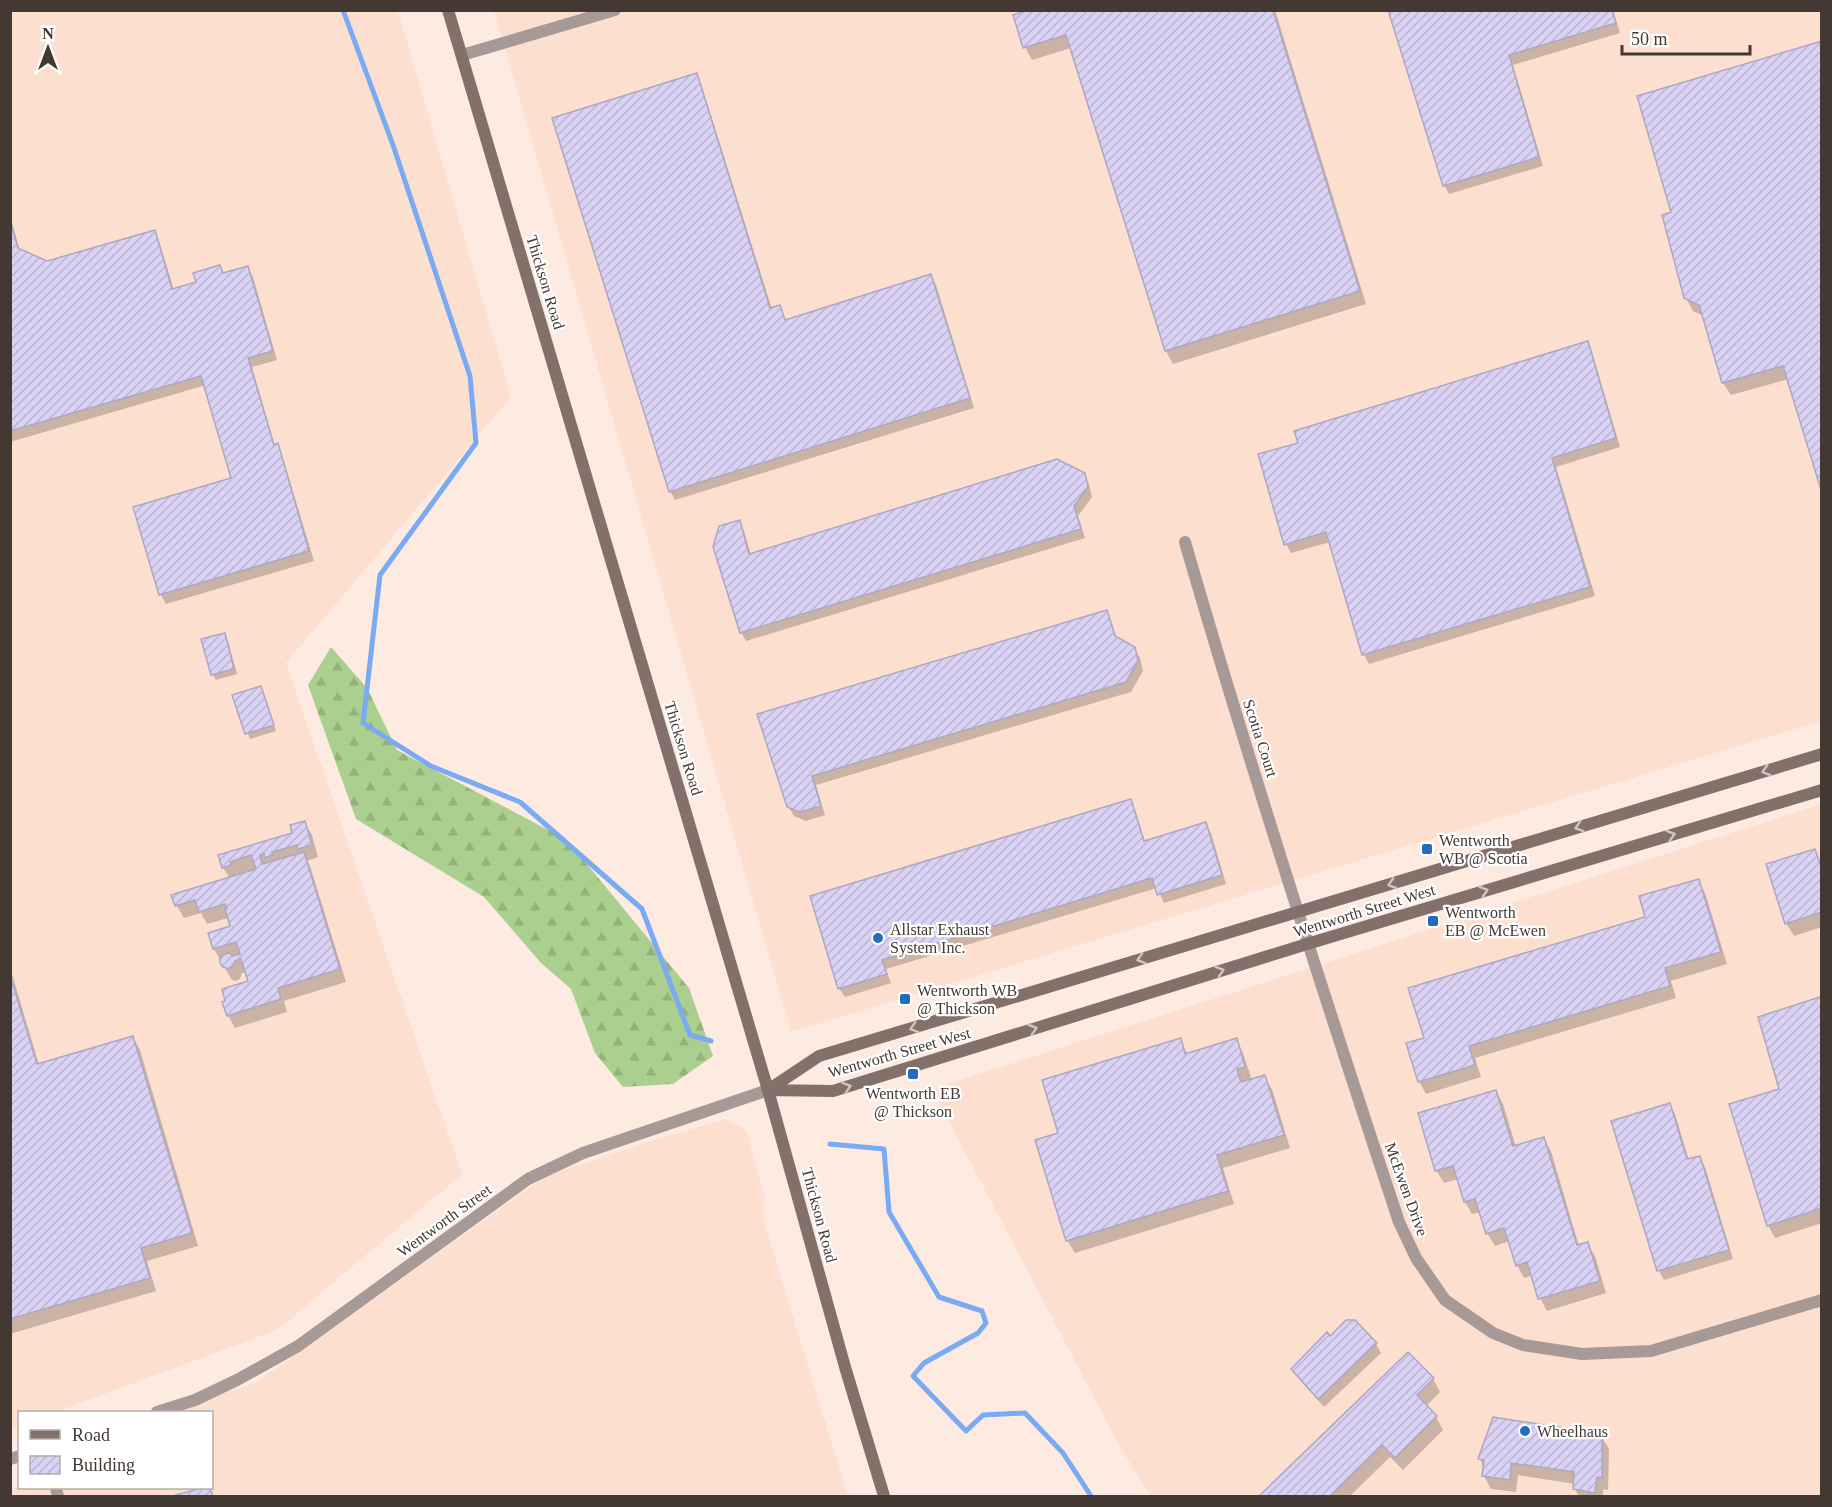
<svg xmlns="http://www.w3.org/2000/svg" width="1832" height="1507" viewBox="0 0 1832 1507" font-family="Georgia,serif">
<style>
.built{fill:#fddfcf}
.forest{fill:url(#forest-firs)}
.shadow{fill:#0003}
.lines{fill:none;stroke-linecap:round;stroke-linejoin:round}
.stream{stroke:#7aaaf3;stroke-width:5}
.building{fill:url(#building-hatch);stroke:#ada7c2;stroke-width:1.5}
.street{stroke:#a79995;stroke-width:12}
.secondary{stroke:#84706a;stroke-width:12}
.oneway{stroke:#cec6c3}
.poi-dot{fill:#226dbc;stroke:#fff;stroke-width:2}
.labels{text-anchor:middle;stroke-width:4.5;stroke-linejoin:round;paint-order:stroke}
.street-label{font-size:16px;fill:#443832;stroke:#fff}
.poi-label{font-size:16px;fill:#443832;stroke:#fff;text-anchor:start}
</style>
<defs>
<pattern id="forest-firs" width="22" height="20" patternUnits="userSpaceOnUse" patternTransform="scale(1.5)"><rect width="22" height="20" fill="#abcf8e"/><path d="M5 1l3.5 6h-7zM16 11l3.5 6h-7z" fill="#94b27b"/></pattern>
<pattern id="building-hatch" width="6" height="6" patternUnits="userSpaceOnUse" patternTransform="scale(1.5)"><rect width="6" height="6" fill="#d9d2f4"/><path d="M-1 1l2-2M0 6l6-6M5 7l2-2" fill="none" stroke="#bbb5d2"/></pattern>
</defs>
<rect width="100%" height="100%" fill="#fdebe1"/>
<path class="built" d="M11,11H398L511,397L286,663L462,1174L277,1330L56,1412H20L19,1426L11,1429Z
M494,11H1821V721L791,1032Z
M1821,804V1496H1151L1121,1449L932,1089Z
M725,1119L746,1130L765,1197L763,1218L848,1496H11L10,1490L19,1486L212,1488V1412H168L255,1383L545,1177L641,1144Z"/>
<path class="forest" d="M331,647L367,688L397,750L567,840L689,988L713,1056L673,1084L623,1087L595,1053L571,989L541,963L484,897L356,819L308,685Z"/>
<path class="shadow" d="M1032,10H1275L1366,304L1173,364L1166,351L1071,48L1032,60L1025,47Z
M1389,10H1613L1620,33L1513,65L1543,166L1449,194L1444,185Z
M1822,43L1789,379L1731,395L1723,383L1704,316L1693,311L1686,298L1672,212Z
M696,75L701,84L772,309L779,307L786,321L931,276L936,285L974,408L675,500L670,491Z
M10,215L20,251L47,263L154,231L159,241L174,290L198,283L219,266L224,274L248,268L253,277L277,360L252,367L275,446L277,445L282,455L314,561L166,604L161,595L135,508L233,479L206,385L10,442Z
M1587,343L1592,352L1620,447L1556,467L1595,596L1369,664L1364,655L1330,542L1291,553L1286,544Z
M1083,474L1089,484L1092,497L1078,516L1085,538L746,641L741,632L739,522L744,531L751,555Z
M1106,611L1111,621L1117,638L1134,648L1140,658L1143,671L1131,692L816,785L825,815L806,821L794,816L788,806L759,715Z
M224,635L228,641L237,674L216,680L212,674Z
M261,687L276,731L250,739L234,696Z
M1130,800L1135,810L1145,842L1205,824L1211,833L1226,884L1164,903L1157,888L886,969L891,983L845,997L839,988L811,897Z
M304,822L312,835L318,857L307,861L310,866L346,982L284,1001L287,1012L235,1028L228,1015L250,981L247,972L242,973L240,979L236,981L232,980L214,949L232,927L228,918L207,924L201,913L184,918L177,906L173,896L230,878L223,868L220,856L294,834Z
M1814,851L1822,863V927L1794,936L1786,923Z
M1698,880L1705,893L1727,964L1671,981L1676,998L1475,1058L1481,1077L1426,1094L1419,1081L1426,1039L1647,918Z
M10,967L39,1065L133,1037L140,1050L198,1246L147,1261L156,1291L10,1334Z
M1822,1002V1223L1775,1238L1768,1225L1781,1090Z
M1180,1040L1188,1055L1236,1040L1243,1053L1252,1080L1264,1077L1272,1089L1290,1148L1223,1168L1234,1204L1075,1253L1067,1240L1060,1134Z
M1496,1092L1503,1104L1516,1147L1543,1138L1551,1151L1579,1246L1587,1244L1595,1256L1606,1293L1547,1311L1540,1298L1533,1275L1524,1278L1517,1265L1510,1241L1495,1246L1487,1233L1481,1212L1472,1214L1465,1202L1458,1179L1444,1183L1436,1170Z
M1669,1105L1675,1114L1689,1160L1699,1157L1705,1167L1733,1259L1664,1280L1659,1271L1613,1122Z
M1330,1339L1376,1344L1381,1353L1324,1407L1298,1378L1292,1369Z
M1408,1354L1433,1379L1440,1392L1425,1407L1436,1417L1443,1430L1403,1470L1390,1457L1350,1496H1261Z
M1601,1436L1609,1449L1608,1490L1603,1489V1496H1579L1574,1488L1575,1484L1518,1475L1516,1492L1491,1489L1484,1476V1468L1480,1459Z
M207,1488H209L214,1496H177Z"/>
<g class="lines">
<path class="stream" d="M343,10L393,145L470,376L476,443L380,575L363,723L431,766L520,802L642,909L690,1035L711,1041
M830,1144L884,1149L889,1212L939,1297L982,1311L986,1323L978,1333L924,1363L913,1376L966,1431L983,1415L1025,1413L1063,1453L1091,1496"/>
</g>
<path class="building" d="M1027,10H1273L1360,291L1165,351L1066,35L1023,48L1013,15Z
M1388,10H1612L1616,23L1509,55L1539,157L1443,186Z
M1822,41V493L1783,366L1722,383L1699,305L1684,298L1662,215L1671,212L1637,96Z
M697,73L770,308L780,305L785,320L931,274L970,398L669,492L552,118Z
M10,221L18,248L47,261L155,230L172,289L196,282L193,273L220,265L223,273L248,266L273,351L248,358L274,445L278,443L309,551L159,595L133,507L231,478L201,376L10,431Z
M1588,341L1616,438L1552,458L1590,587L1362,655L1326,532L1284,545L1258,454L1298,443L1294,431Z
M1057,459L1085,473L1088,487L1074,506L1081,529L740,633L713,547L719,526L740,520L749,554Z
M1107,610L1115,636L1135,647L1138,660L1126,682L812,776L821,806L800,812L787,807L757,714Z
M225,633L234,669L211,675L201,639Z
M261,686L274,725L245,734L232,695Z
M1131,799L1144,841L1206,822L1222,875L1157,895L1152,878L882,960L887,974L838,989L810,896Z
M305,821L312,845L298,849L297,845L272,852L273,855L265,858L264,854L260,855L262,864L304,852L340,969L278,988L281,999L227,1016L222,1002L225,1001L222,989L248,981L241,959L235,961L233,966L229,969L223,967L220,963V958L224,954L229,953L233,956L240,954L236,942L213,949L208,933L230,926L225,909H227L225,904L199,912L195,900L175,906L171,895L256,869L251,855L230,862L231,865L222,868L218,855L292,833L290,825Z
M1815,849L1820,864H1822V912L1785,924L1766,864Z
M1699,879L1721,952L1665,968L1670,986L1469,1046L1475,1065L1418,1082L1406,1043L1424,1038L1408,988L1645,917L1639,896Z
M10,975L37,1064L133,1036L192,1233L141,1248L150,1278L10,1319Z
M1820,997L1822,1002V1208L1767,1226L1729,1104L1779,1089L1758,1017Z
M1181,1038L1185,1054L1237,1038L1245,1067L1237,1069L1241,1082L1265,1075L1284,1135L1217,1155L1228,1191L1066,1241L1035,1140L1058,1133L1042,1080Z
M1496,1090L1513,1146L1544,1137L1577,1245L1588,1242L1600,1281L1538,1299L1527,1262L1516,1266L1504,1228L1486,1234L1475,1199L1464,1202L1453,1166L1435,1171L1418,1113Z
M1670,1103L1687,1159L1700,1156L1729,1250L1657,1271L1611,1121Z
M1346,1320H1355L1377,1343L1318,1399L1291,1369L1327,1332L1330,1336Z
M1408,1352L1434,1378L1417,1395L1437,1416L1395,1458L1382,1445L1330,1496H1259Z
M1493,1417L1602,1434V1478L1597,1477L1595,1493L1573,1489L1574,1472L1511,1463L1510,1480L1482,1476L1484,1460L1478,1459Z
M202,1488H210L213,1496H172Z"/>
<g class="lines">
<path class="street" d="M462,55L615,10
M1185,542C1251,770 1324,996 1399,1222L1416,1258L1445,1300L1493,1333L1523,1345L1582,1354L1651,1351L1822,1300
M157,1412L195,1400L237,1380L298,1346L528,1179L583,1153L768,1090
M10,1459L20,1456
M56,1488L58,1496"/>
<path class="secondary" d="M448,10L768,1090L845,1367L884,1496
M768,1090L819,1056L1822,754
M768,1090L833,1091L1307,944L1822,790"/>
</g>
<defs><path id="oneway-chevron" d="M-2-3.5L2.5 0L-2 3.5" fill="none" stroke-width="1.6" stroke-linecap="round" stroke-linejoin="round" transform="scale(1.5)"/></defs>
<g class="oneway">
<use href="#oneway-chevron" transform="translate(1766 771) rotate(163)"/>
<use href="#oneway-chevron" transform="translate(1579 827) rotate(163)"/>
<use href="#oneway-chevron" transform="translate(1671 835) rotate(-17)"/>
<use href="#oneway-chevron" transform="translate(1392 884) rotate(163)"/>
<use href="#oneway-chevron" transform="translate(1484 891) rotate(-17)"/>
<use href="#oneway-chevron" transform="translate(1141 959) rotate(163)"/>
<use href="#oneway-chevron" transform="translate(1220 971) rotate(-17)"/>
<use href="#oneway-chevron" transform="translate(914 1028) rotate(163)"/>
<use href="#oneway-chevron" transform="translate(1033 1029) rotate(-17)"/>
<use href="#oneway-chevron" transform="translate(847 1087) rotate(-17)"/>
</g>
<g class="poi-dot">
<rect x="1421" y="843" width="12" height="12" rx="3"/>
<rect x="1427" y="915" width="12" height="12" rx="3"/>
<circle cx="878" cy="938" r="6"/>
<rect x="899" y="993" width="12" height="12" rx="3"/>
<rect x="907" y="1068" width="12" height="12" rx="3"/>
<circle cx="1525" cy="1431" r="6"/>
</g>
<g class="labels">
<g class="street-label">
<text transform="translate(546 282) rotate(73)" y="6">Thickson Road</text>
<text transform="translate(1261 738) rotate(72)" y="6">Scotia Court</text>
<text transform="translate(684 748) rotate(73)" y="6">Thickson Road</text>
<text transform="translate(1364 910) rotate(-17)" y="6">Wentworth Street West</text>
<text transform="translate(899 1052) rotate(-16)" y="6">Wentworth Street West</text>
<text transform="translate(1407 1189) rotate(70)" y="6">McEwen Drive</text>
<text transform="translate(820 1215) rotate(75)" y="6">Thickson Road</text>
<text transform="translate(444 1220) rotate(-36)" y="6">Wentworth Street</text>
</g>
<g class="poi-label">
<text x="1439" y="846">Wentworth<tspan x="1439" dy="18">WB @ Scotia</tspan></text>
<text x="1445" y="918">Wentworth<tspan x="1445" dy="18">EB @ McEwen</tspan></text>
<text x="890" y="935">Allstar Exhaust<tspan x="890" dy="18">System Inc.</tspan></text>
<text x="917" y="996">Wentworth WB<tspan x="917" dy="18">@ Thickson</tspan></text>
<text x="913" y="1099" text-anchor="middle">Wentworth EB<tspan x="913" dy="18">@ Thickson</tspan></text>
<text x="1537" y="1437">Wheelhaus</text>
</g>
</g>
<rect width="1832" height="1507" fill="none" stroke="#443832" stroke-width="24"/>
<rect x="18" y="1411" width="195" height="78" fill="#ffffff" stroke="#b4afad" stroke-width="1.5"/>
<rect x="30" y="1430" width="30" height="9" fill="#84706a" stroke="#b4afad" stroke-width="1.5"/>
<text x="72" y="1441" font-size="18" fill="#443832">Road</text>
<rect x="30" y="1456" width="30" height="18" fill="url(#building-hatch)" stroke="#b4afad" stroke-width="1.5"/>
<text x="72" y="1471" font-size="18" fill="#443832">Building</text>
<g transform="translate(48 48)" stroke="#ffffff" stroke-width="4.5" paint-order="stroke">
<path d="M0-4.5L10 22L0 15L-10 22Z" fill="#443832"/>
<text y="-9" font-size="16" font-weight="bold" text-anchor="middle" fill="#443832">N</text>
</g>
<path d="M1622 45v9h128v-9" fill="none" stroke="#443832" stroke-width="3"/>
<text x="1631" y="45" font-size="18" fill="#443832" stroke="#ffffff" stroke-width="4.5" paint-order="stroke">50 m</text>
</svg>
